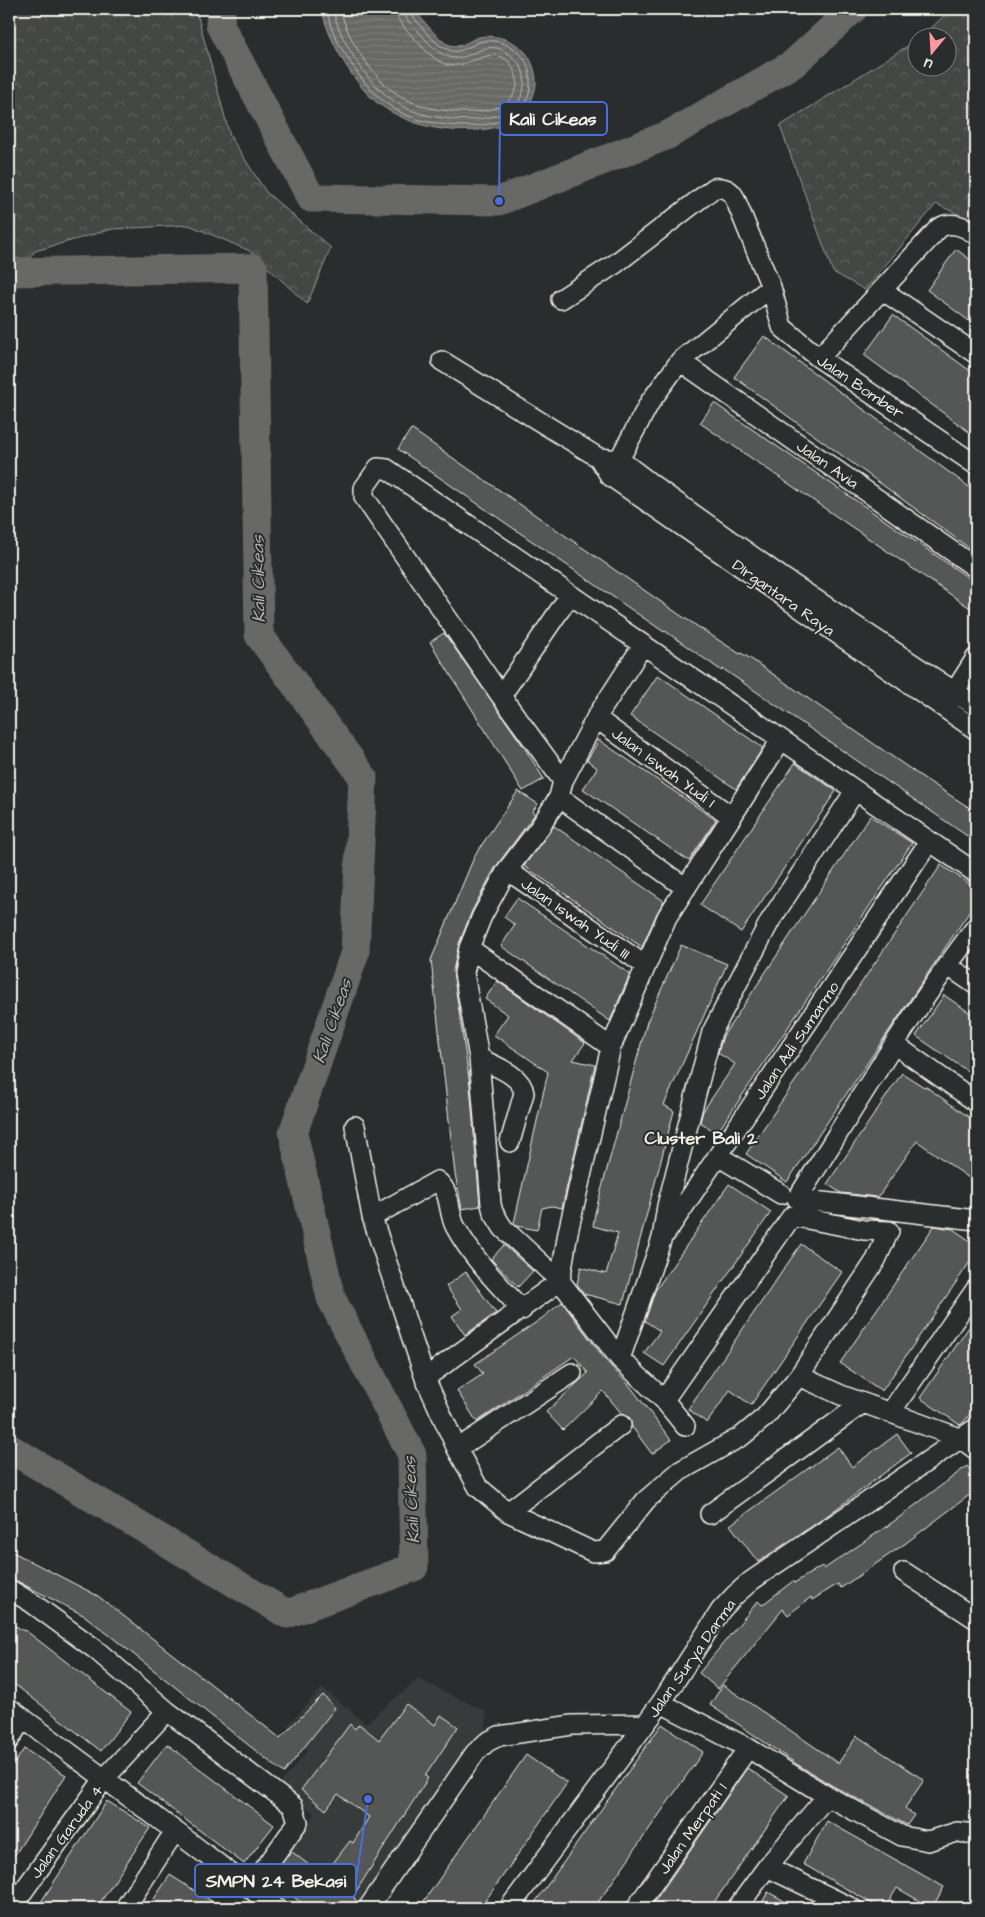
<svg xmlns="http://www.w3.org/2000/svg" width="985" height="1917" viewBox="0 0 985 1917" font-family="'Architects Daughter',sans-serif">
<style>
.built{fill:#373a3a}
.forest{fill:url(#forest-crowns);stroke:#9c9c96}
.water{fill:url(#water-rules);stroke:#9f9f9a}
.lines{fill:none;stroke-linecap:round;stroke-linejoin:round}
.shore{stroke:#bcbab4;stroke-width:1}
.river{stroke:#676866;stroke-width:29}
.building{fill:#555756;stroke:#f4f1e8}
.street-casing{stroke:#f4f1e8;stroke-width:22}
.street{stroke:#2a2d2e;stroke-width:19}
.labels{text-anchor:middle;stroke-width:4;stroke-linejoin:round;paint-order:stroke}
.street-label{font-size:16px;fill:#f4f1e8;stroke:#2a2d2e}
.water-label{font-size:18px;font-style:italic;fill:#b5b3ae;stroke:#2a2d2e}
.neighbourhood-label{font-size:18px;font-weight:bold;fill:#f4f1e8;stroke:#2a2d2e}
.leader{fill:none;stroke:#486fdb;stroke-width:2}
.callout-dot{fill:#486fdb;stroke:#2a2d2e;stroke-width:2}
.callout{fill:#2a2d2e;stroke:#486fdb;stroke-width:2}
.callout-label{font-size:18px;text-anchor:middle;font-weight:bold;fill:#f4f1e8}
</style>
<defs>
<pattern id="forest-crowns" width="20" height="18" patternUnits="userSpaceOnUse" patternTransform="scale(1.25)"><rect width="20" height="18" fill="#444645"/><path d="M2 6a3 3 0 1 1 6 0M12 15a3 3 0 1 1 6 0" fill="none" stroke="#606160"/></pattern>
<pattern id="water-rules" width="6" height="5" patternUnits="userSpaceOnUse" patternTransform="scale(1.25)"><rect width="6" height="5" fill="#676866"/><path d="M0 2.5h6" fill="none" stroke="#7d7e7c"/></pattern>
</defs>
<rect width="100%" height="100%" fill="#2a2d2e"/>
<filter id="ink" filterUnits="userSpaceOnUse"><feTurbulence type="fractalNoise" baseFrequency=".02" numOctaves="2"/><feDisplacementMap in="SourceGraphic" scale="10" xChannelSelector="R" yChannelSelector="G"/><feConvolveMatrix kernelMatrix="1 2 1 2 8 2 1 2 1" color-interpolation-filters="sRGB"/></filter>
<g filter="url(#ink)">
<path class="built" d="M418,1679L487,1712L486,1730L364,1908H289L260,1885L315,1814L280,1784L308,1750L287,1726L322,1688L366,1723Z"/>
<path class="forest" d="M9,9H198L197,13L230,136L266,192L331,248L307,304L250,251L189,225L112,229L35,251L9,281Z
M951,9H976V222L936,204L865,290L833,272L780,126L917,40L918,68H948V38L922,37Z"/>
<path class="water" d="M322,9H413C422,18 439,42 450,45C461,49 469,40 479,37C496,34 515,40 526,53C534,63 539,81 534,93C531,103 527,111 519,118C510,125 498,127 487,129C449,134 411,127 379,104C356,88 326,37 322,9Z"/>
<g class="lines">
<path class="shore" d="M327,9C329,28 339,45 349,60C363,83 381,104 406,115C440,130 533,138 530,81C530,72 528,63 522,56C511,44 493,37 477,43C468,47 459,54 449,50C434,45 421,26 411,14L409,9
M333,9C337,35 365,79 386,95C392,100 401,106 408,109C437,122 518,131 524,87C526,77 522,65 515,59C486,31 473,64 449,57C436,53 428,42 420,33C413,26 404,19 403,9
M341,9C344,34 370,72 389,88C395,93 405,99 412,102C436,113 510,123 517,86C518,80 516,74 513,68C497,39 470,69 448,65C433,61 423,47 413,37C405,28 396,21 396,9"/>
<path class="river" d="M221,9L220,25L311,198L499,201L668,135L793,64L853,9
M9,272L253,268L259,635L363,777L355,952L293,1133L331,1298L412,1455L414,1567L287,1614L9,1448"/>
</g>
<path class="building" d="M956,249L976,264V326L927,290Z
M893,315L976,375V437L864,355Z
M764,336L976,492V553L734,377Z
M714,403L976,583V612L700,423Z
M411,429L680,615L740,654L741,653L751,659L919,775L976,812V842L723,669L722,671L665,631L664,632L398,449Z
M444,633L524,747L544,779L523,791L430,642Z
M658,675L763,748L736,789L630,716Z
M599,740L716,820L689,861L583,789L597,768L587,760Z
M795,763L836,791L741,932L700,905Z
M518,791L538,804L532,812L535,814L495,868L472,911L459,944L453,971L470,1085L480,1206L462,1209L455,1174L431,960L475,855Z
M870,816L912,843L717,1133L700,1122L703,1111L735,1064L718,1053L723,1036Z
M554,826L664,901L657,913L642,947L524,866Z
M941,865L976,888V902L787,1182L746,1154Z
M517,898L630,974L610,1021L501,946L515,925L504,917Z
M681,945L727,964L664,1105L674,1111L623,1304L584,1294L577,1284L581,1267L606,1274L618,1233L593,1226L595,1213L647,1022Z
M497,981L585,1043L573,1060L595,1065L562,1208L552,1206L542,1208L537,1230L517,1226L514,1223L548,1072L494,1035L508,1015L485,999Z
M944,995L976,1017V1077L916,1036Z
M902,1073L924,1087L925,1086L976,1122V1183L917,1141L878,1197L841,1193L827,1184Z
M729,1184L771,1212L664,1366L644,1353L660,1331L645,1321L655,1291Z
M934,1226L953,1229L976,1245V1253L882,1391L840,1363Z
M801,1244L842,1272L751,1405L730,1390L707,1423L688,1409Z
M504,1245L533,1271L518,1287L491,1259Z
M466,1272L496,1313L465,1335L452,1316L462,1309L446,1286Z
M562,1302L607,1362L630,1386L671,1440L652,1454L632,1427L630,1418L622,1414L603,1391L563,1430L546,1412L588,1373L574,1356L477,1422L457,1391L483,1374L475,1364L541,1319Z
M976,1317V1406L964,1422L960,1425L920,1398Z
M897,1434L911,1453L824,1518L758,1562L730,1525L838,1447L852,1467Z
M967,1466L976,1478V1490L906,1543L841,1588L838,1584L812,1600L811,1597L788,1615L783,1609L718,1689L699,1673L758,1601L762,1605L793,1581L794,1583L822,1566L824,1569L893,1522Z
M9,1550L98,1596L280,1738L323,1695L335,1708L284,1773L85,1616L9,1577Z
M9,1622L24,1631L25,1630L131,1712L101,1751L9,1680Z
M723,1685L837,1762H839L857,1736L924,1780L905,1808L914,1815L907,1825L833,1786L798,1765L710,1705Z
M406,1704L435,1725L441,1715L458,1727L425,1776L428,1778L353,1896L357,1902L352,1908H308L271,1879L291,1851L323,1876L350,1841L353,1843L369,1817L338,1794L326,1810L301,1790L350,1724L355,1729L359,1724L379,1740Z
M662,1724L703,1752L594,1908H531Z
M167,1744L274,1825L244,1864L137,1783Z
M24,1749L66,1775L9,1864V1771Z
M526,1755L567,1783L507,1870L480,1908H419Z
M747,1768L789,1796L782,1805L710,1908H650Z
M107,1801L150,1828L104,1897L97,1908H37Z
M827,1821L944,1887L932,1908L897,1888L885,1908H880L803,1864Z
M170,1875L192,1889L223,1908H148Z
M768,1892L797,1908H759Z"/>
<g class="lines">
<g class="street-casing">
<path id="street" d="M882,290L976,354
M561,299L615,264L714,188C724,187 732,190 736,201L771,287L782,327L819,358L976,465
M819,358L939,228C951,220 966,227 976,235
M442,361L599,458
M680,361L976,568
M614,469L650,402L680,361L771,287
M501,696L570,595
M948,702L976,658
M976,706L783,578L662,492L620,460L599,458L610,476L976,730
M596,718L732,817
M563,781L501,696L364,497V488L378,468L387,469L976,873
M559,797L686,888
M507,870L646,966
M976,927C910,1013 855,1107 797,1199L976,1220
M469,948L611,1047
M947,965L976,985
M894,1044L976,1102
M479,1058C494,1066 522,1075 524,1093L510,1142
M355,1126L372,1217L425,1378L457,1449L478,1487L508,1512L593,1552L605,1551L646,1500L680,1471L742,1436L765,1417L799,1376L876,1260L889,1231L864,1230L792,1216L664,1400L620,1359L560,1281L503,1228L493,1212L491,1204L479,1058L464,973L469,948L482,916L507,870L540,827L559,797L563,781L596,718L643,645
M718,1156L781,1194
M372,1217L437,1181C451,1191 448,1212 455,1226C472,1258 498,1284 522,1310
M666,1233L929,842
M620,1359L662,1238L667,1206L712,1032L770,921L855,791
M799,1376L841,1395L960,1438L976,1450
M425,1378L560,1281L568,1232L611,1047L667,917L781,740
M664,1400L685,1426
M890,1413L976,1289
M457,1449L572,1373
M508,1512L621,1425
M710,1514L863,1403
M904,1572L976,1619
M9,1589L32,1603L95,1649L167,1711L293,1806L298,1822L251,1888
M661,1703L748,1748L827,1796L902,1836L928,1841L957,1832L976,1834
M9,1708L175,1831L276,1908
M9,1740L23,1718
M767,1867L852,1908
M11,1908L104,1779L167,1711
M125,1908L175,1831
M368,1908L475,1753L487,1742L499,1736L572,1725L645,1724
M509,1908L661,1703L721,1610L735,1595L751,1581L976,1428
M636,1908L748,1748
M737,1908L767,1867L827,1796"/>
</g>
<use href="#street" class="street"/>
</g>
</g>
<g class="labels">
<g class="street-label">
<text transform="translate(861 386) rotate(34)" y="6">Jalan Bomber</text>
<text transform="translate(828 464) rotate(35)" y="6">Jalan Avia</text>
<text transform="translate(784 597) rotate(35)" y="6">DIrgantara Raya</text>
<text transform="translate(664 767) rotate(36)" y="6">Jalan Iswah Yudi I</text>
<text transform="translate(576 918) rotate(35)" y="6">Jalan Iswah Yudi III</text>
<text transform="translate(796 1040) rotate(-56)" y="6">Jalan Adi Sumarmo</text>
<text transform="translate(691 1658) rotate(-55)" y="6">Jalan Surya Darma</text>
<text transform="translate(692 1828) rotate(-55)" y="6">Jalan Merpati 1</text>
<text transform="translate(66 1831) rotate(-54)" y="6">Jalan Garuda 4</text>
</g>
<g class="water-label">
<text transform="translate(258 579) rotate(-91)" y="6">Kali Cikeas</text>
<text transform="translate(332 1021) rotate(-71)" y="6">Kali Cikeas</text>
<text transform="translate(411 1500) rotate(-93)" y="6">Kali Cikeas</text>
</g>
<g class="neighbourhood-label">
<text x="701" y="1144">Cluster Bali 2</text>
</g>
</g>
<path class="leader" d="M499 201L500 119M368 1799L356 1881"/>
<g class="callout-dot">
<circle cx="499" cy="201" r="5"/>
<circle cx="368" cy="1799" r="5"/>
</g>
<g class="callout">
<rect x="500" y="102" width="107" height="33" rx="5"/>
<rect x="195" y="1864" width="161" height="33" rx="5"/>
</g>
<g class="callout-label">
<text x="553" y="125">Kali Cikeas</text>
<text x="276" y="1887">SMPN 24 Bekasi</text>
</g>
<rect width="985" height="1917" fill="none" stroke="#2a2d2e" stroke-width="30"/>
<rect x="15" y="15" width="955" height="1887" fill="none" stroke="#f4f1e8" stroke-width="2" filter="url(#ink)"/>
<g transform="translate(932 52) rotate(198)"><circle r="24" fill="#2a2d2e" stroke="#7b7b78"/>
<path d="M0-4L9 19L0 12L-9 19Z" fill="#ff9aa2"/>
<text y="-8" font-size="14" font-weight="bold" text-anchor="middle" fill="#f4f1e8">U</text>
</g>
</svg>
